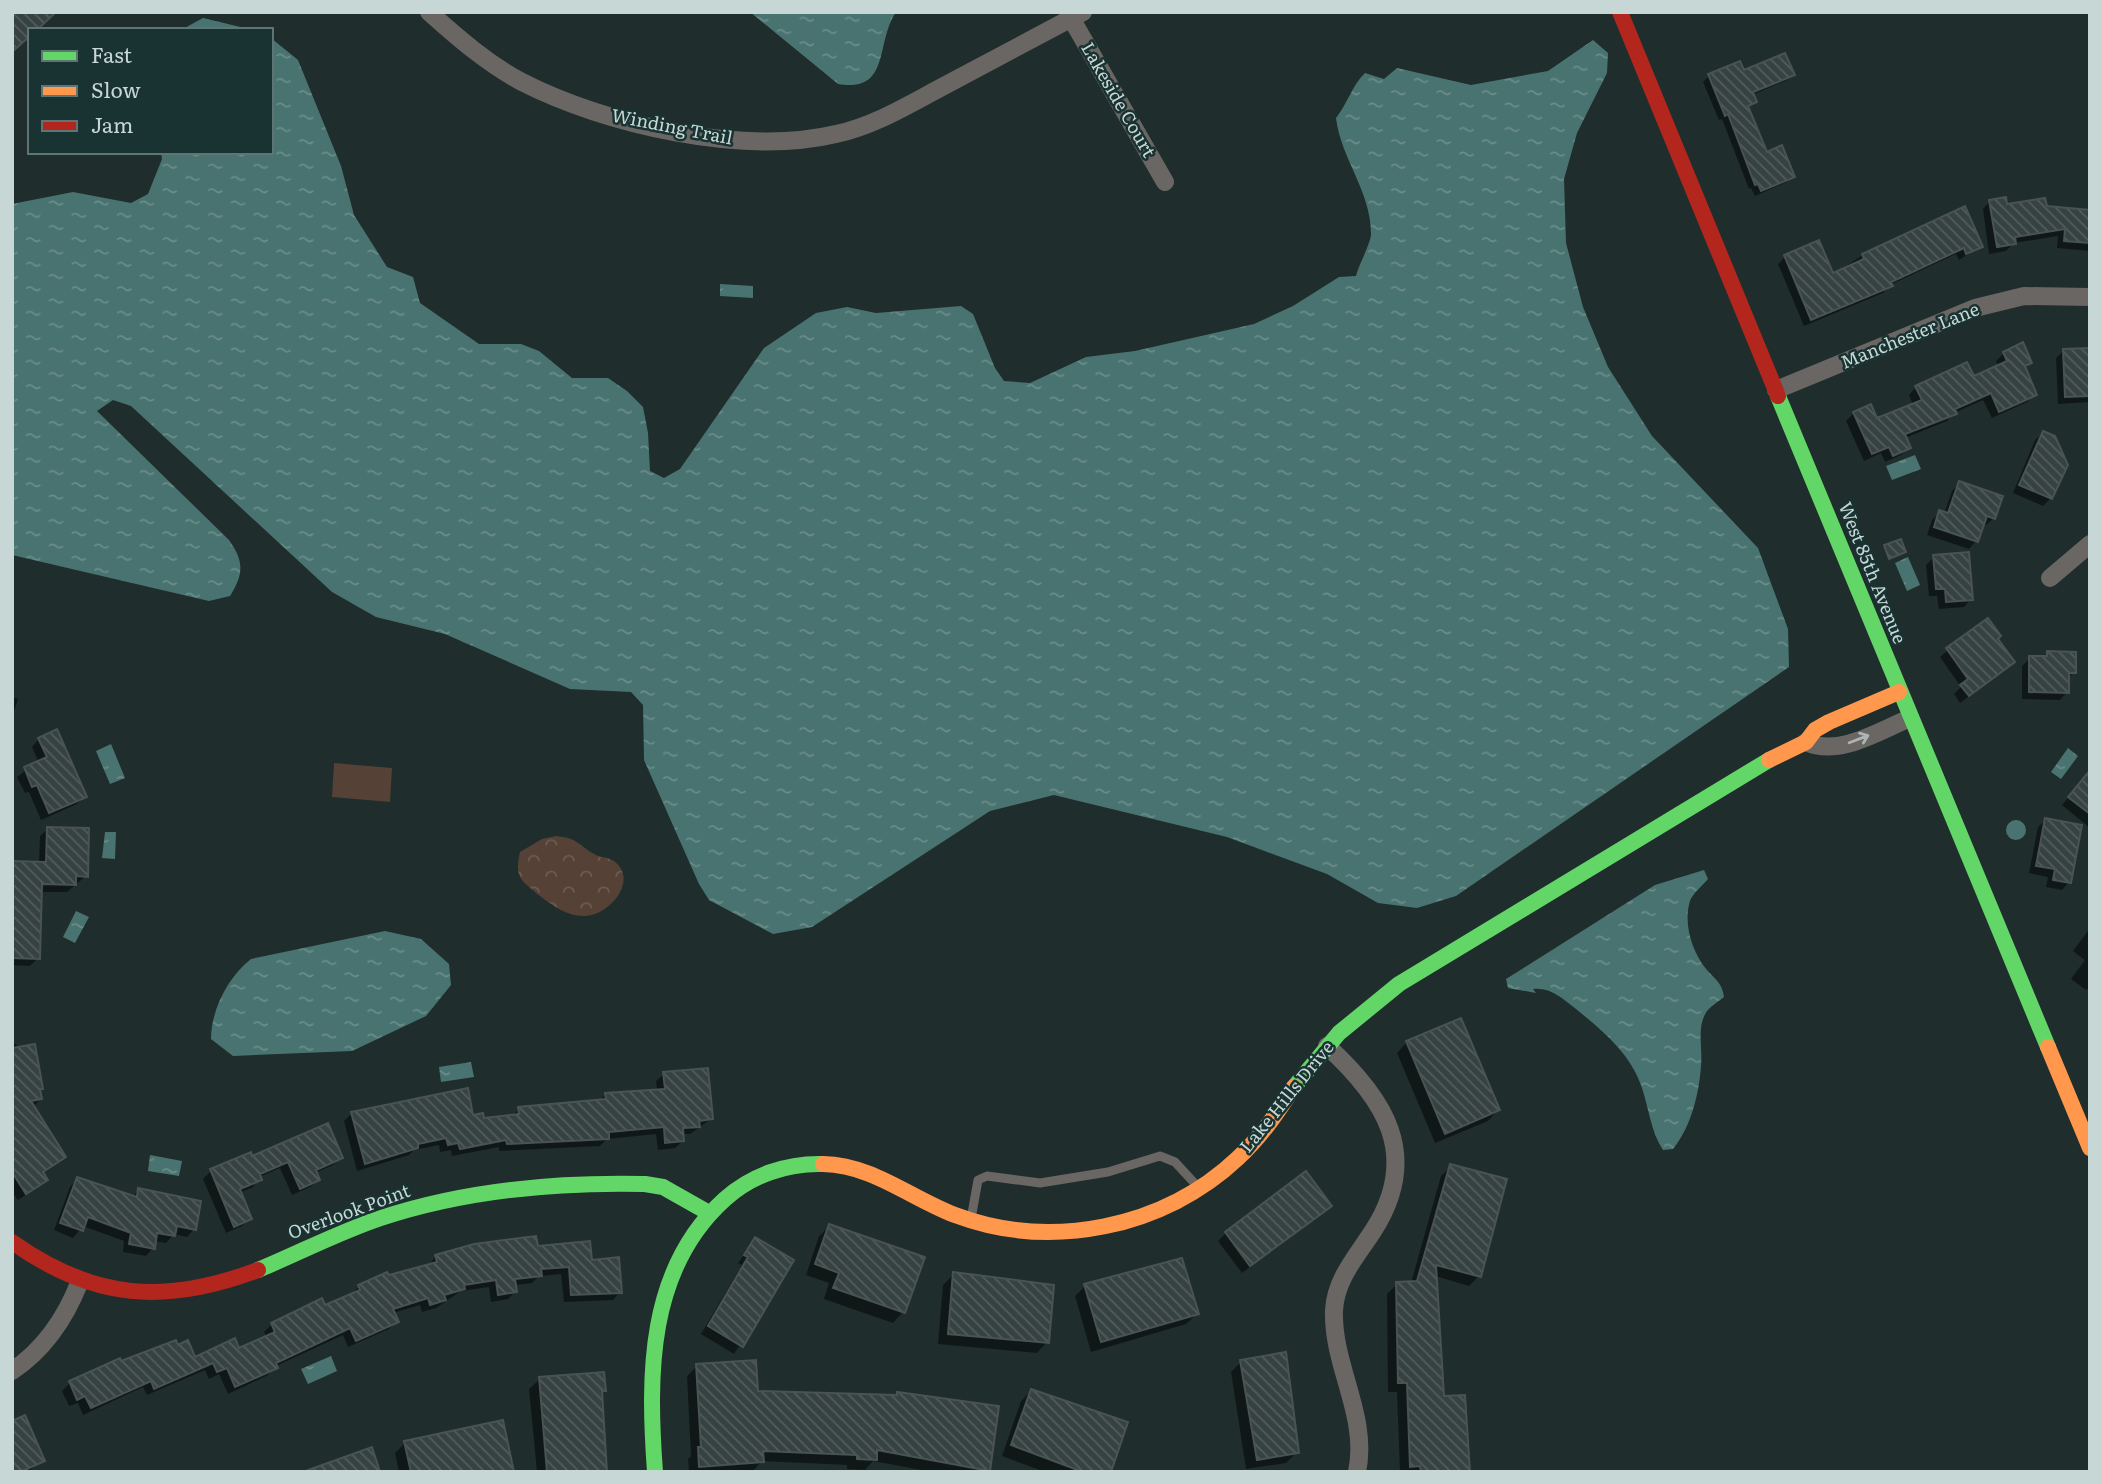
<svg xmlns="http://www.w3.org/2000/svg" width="2102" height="1484" viewBox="0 0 2102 1484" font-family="Literata,serif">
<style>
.park{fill:url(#park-crowns)}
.garden{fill:#554135}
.water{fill:url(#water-ripples)}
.shadow{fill:#0007}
.building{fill:url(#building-back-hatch);stroke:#485352;stroke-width:2}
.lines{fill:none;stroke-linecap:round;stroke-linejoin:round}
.lane{stroke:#696663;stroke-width:9}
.street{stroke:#696663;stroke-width:18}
.fast{stroke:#63d668;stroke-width:16}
.slow{stroke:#ff974d;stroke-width:16}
.jam{stroke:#b3261e;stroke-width:16}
.oneway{stroke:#abb5b3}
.labels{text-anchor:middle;stroke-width:5;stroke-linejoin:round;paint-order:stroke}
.street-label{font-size:18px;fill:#c7d7d5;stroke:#193332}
</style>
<defs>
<pattern id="park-crowns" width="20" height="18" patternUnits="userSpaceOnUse" patternTransform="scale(1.75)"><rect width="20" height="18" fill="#554135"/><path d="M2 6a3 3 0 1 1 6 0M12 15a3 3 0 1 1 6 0" fill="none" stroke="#6c5c51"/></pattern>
<pattern id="water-ripples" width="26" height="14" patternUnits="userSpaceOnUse" patternTransform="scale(1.75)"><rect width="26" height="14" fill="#497370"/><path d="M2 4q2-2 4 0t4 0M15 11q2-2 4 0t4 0" fill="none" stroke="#6a8d8a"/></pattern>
<pattern id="building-back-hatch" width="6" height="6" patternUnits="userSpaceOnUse" patternTransform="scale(1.75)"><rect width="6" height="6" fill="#364141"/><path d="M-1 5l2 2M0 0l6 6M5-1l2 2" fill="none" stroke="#525c5c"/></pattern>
</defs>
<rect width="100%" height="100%" fill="#1f2d2c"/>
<path class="park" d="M556,836C578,838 577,844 594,854C600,858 608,857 614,861C640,881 608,917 583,916C567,916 553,906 540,896C521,880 514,878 520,852L542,839Z"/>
<path class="garden" d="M334,763L392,768L390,802L332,797Z"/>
<path class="water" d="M750,12H896C875,43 891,93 838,84Z
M203,18L253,30H181Z
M271,38L298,60L341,166L354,215L387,267L413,277L420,303L479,344H521L539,351L572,378H608L627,391L643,407L648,433L650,471L664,478L680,469L764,348L816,313L847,307L876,313L961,306L973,314L995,368L1004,381L1030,383L1086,357L1135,351L1254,324L1293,306L1339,277L1356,276C1359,264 1371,243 1371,234C1371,191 1341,159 1336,118C1348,103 1351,87 1365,73L1384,79L1397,68L1471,85L1548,71L1593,40L1608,53L1607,73L1577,133L1564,179L1566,243L1583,307L1608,367L1652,436L1758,548L1788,629L1789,667L1456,896L1417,908L1378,903L1327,874L1227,837L1054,795L990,811L812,927L773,934L709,900L699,884L644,760L643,705L631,692L570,689L445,634L376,617L332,592L131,406L113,400L97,411L229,540C244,561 244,574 230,596L209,601L12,555V204L73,192L131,203L148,194L162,159L161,152H271Z
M720,284L753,286V298L720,296Z
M1915,455L1921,469L1892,480L1886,466Z
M1908,557L1920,585L1907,591L1895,563Z
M111,744L125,778L110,784L96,751Z
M2068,748L2078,756L2061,779L2051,772Z
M2006 830a10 10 0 1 1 20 0a10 10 0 1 1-20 0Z
M105,832H116L115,859L102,858Z
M1704,870L1708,879C1702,886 1693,893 1690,901C1683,924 1692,952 1707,970C1716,980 1722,983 1724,997C1719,1001 1711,1006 1707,1011C1696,1027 1703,1048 1701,1066C1699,1094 1691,1127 1673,1149L1663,1150C1651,1132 1649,1109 1642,1088C1631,1054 1603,1031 1576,1009C1563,999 1551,987 1533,989L1536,993L1508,988L1506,979L1655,885Z
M76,911L89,917L75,943L63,937Z
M385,931L421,939L449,964L451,985L426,1016L352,1051L233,1056L211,1039C211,1010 228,977 251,959Z
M471,1062L474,1077L441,1082L439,1067Z
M150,1155L182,1161L179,1176L148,1171Z
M331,1356L337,1371L308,1384L301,1369Z"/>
<path class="shadow" d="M1739,63L1743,72L1793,75L1787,80L1752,95L1755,101L1747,108L1766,154L1793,176L1787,182L1755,196L1751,188L1749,189L1722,119L1719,120L1703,82L1709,76Z
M1990,201L2005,206L2090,212V251L2057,248L2058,236L2014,243L2006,251L1989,254L1983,209Z
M1981,246L1959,260L1956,254L1890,285L1883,293L1804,326L1778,264L1785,257L1832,275L1863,255Z
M2090,349V402L2058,404L2056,358L2063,351Z
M2004,353L2030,363L2024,369L2035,395L2027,402L1992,418L1983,400L1954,413L1947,421L1905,438L1909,448L1901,455L1885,462L1881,453L1864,461L1846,421L1854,413L1876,421L1913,405L1909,395L1916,387L1973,378L1999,367L1996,361Z
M2043,433L2051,498L2043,506L2013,493L2035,440Z
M1960,483L1994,518L1986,525L1982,524L1976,541L1969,549L1927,535L1932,520L1940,512L1944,514L1952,491Z
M1934,557L1971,599L1964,607L1939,609L1937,596H1929L1926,565Z
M1996,639L2013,662L1960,703L1954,694L1961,687L1940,657L1948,650Z
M2048,653L2074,672L2067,679V692L2060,700L2022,699V666L2030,658H2043Z
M12,697L18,699L12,717Z
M39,739L85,796L77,804L41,820L29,792L25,793L17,777L38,761L32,747Z
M2090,771V828L2062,805Z
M2046,820L2069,882L2062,890L2046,887L2048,877L2029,873L2038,827Z
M48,829L86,876L67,892H40L38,958L30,966L12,965V865L39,864L40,836Z
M2090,928V987L2086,990L2071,979L2085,960L2073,951Z
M1407,1042L1498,1110L1488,1121L1435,1143L1397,1053Z
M16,1044L41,1099L33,1107L12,1114V1045Z
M664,1074L711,1119L690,1134H682L683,1141L675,1148L658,1150L656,1134L607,1139L600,1146L499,1151V1147L452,1156L451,1150L440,1152L439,1145L414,1150L409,1155L357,1171L344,1121L352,1113L472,1117L483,1120L511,1117L519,1109L598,1102L606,1094L657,1091L656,1081Z
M12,1129L64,1157L42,1173L46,1180L38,1187L18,1200L12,1192Z
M250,1154L252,1158H341L333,1165L315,1173L318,1180L310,1187L292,1195L280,1168L259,1177L253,1187L239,1193L250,1218L242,1226L226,1233L203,1179L211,1171Z
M1451,1166L1479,1276L1469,1286L1435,1276L1442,1398L1468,1472H1400L1397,1392H1388L1387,1294L1397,1284L1411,1283L1441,1176Z
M77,1179L132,1197L139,1190L194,1229L187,1237L174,1234L166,1243L154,1241L153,1248L146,1256L123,1252L124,1241L83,1226L73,1238L54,1230L70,1187Z
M1322,1213L1242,1273L1218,1241L1226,1233Z
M830,1226L903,1312L893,1323L824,1299L829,1283L806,1275L819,1236Z
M756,1239L792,1261L734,1354L701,1334L742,1265L738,1263Z
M536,1247L590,1262L620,1292L613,1300L564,1302L561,1274L539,1276L532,1283L514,1285L515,1292L508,1299L491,1302L489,1287L461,1291L436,1308L422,1312L420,1305L393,1313L396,1322L389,1329L348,1347L343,1335L276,1366L268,1375L228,1394L219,1374L209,1379L205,1370L147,1395L143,1387L83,1415L78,1403L69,1406L62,1391L70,1383L119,1360L120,1363L177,1347L194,1359L238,1351L267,1338L264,1332L272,1324L352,1295L359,1286L428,1266L436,1256Z
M954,1274L1047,1342L1037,1353L938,1344L943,1285Z
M1085,1286L1197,1314L1186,1324L1091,1352L1075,1296Z
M1241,1362L1297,1452L1286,1463L1246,1469L1231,1372Z
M697,1366L757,1392L895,1397L898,1394L988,1470L932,1472L873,1461L865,1470L847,1469V1465L762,1461L752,1472H689L688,1459L691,1456L687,1376Z
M540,1379L604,1390L600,1394L606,1472H537L529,1389Z
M1031,1391L1109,1472H1045L1002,1456L1021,1401Z
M405,1443L513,1472H399L395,1453Z
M43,1460L27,1472H12Z"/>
<path class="building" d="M12,12H56L37,30H30V36L12,52Z
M1785,53L1795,75L1753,92L1757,102L1748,106L1767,152L1782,145L1795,177L1761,191L1758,184L1755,185L1728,114L1725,116L1708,74L1740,61L1744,70Z
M2006,197L2007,204L2045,198L2047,206L2090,210V243L2064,241L2065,229L2015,237L2016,244L1997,247L1989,200Z
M1965,206L1983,247L1966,254L1964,248L1891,282L1893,286L1811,320L1784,255L1819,240L1833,273L1864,259L1862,254Z
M2023,342L2032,363L2025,366L2037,395L1999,412L1991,393L1955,409L1957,414L1905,434L1911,448L1893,456L1889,447L1872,454L1853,412L1871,404L1877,418L1922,400L1915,386L1967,362L1974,376L2007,361L2003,352Z
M2090,348V396L2065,397L2063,349Z
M2043,431L2055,436L2068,465L2052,499L2019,485Z
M1959,481L2003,496L1995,519L1987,516L1978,542L1934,527L1939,510L1948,513Z
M1901,539L1906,552L1889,559L1884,545Z
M1969,552L1973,600L1946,602L1945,589H1936L1933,555Z
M1988,618L2001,636L1998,639L2015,662L1969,696L1960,685L1968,679L1946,648Z
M2047,651L2076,652V673H2069V693L2029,692V656H2047Z
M57,729L87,797L49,813L37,785L32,787L24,767L47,757L38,738Z
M2090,770V814L2068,797Z
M2045,818L2082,825L2071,883L2053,880L2055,869L2036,866Z
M47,827L89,828L88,877L76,876V885L42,884L40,959L12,958L13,861L46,862Z
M1461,1018L1500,1110L1445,1134L1406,1041Z
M35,1044L43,1089H40L42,1099L31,1101L66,1157L43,1172L48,1180L26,1194L12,1172V1048Z
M708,1068L713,1119L699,1121L700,1127L683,1128L684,1141L665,1143L664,1127L609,1132V1139L507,1144L506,1140L460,1149L458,1143L448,1145L446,1138L418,1144V1148L365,1164L351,1112L468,1088L473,1115L483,1113L484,1118L519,1114L518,1107L606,1099L605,1093L665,1089L663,1072Z
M328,1123L343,1158L316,1170L320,1180L300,1189L288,1162L260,1174L262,1180L240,1189L252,1219L234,1227L210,1169L251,1152L252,1156Z
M1450,1164L1507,1179L1481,1277L1436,1265L1444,1396L1465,1395L1470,1472H1421L1420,1466L1410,1467L1407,1383H1398L1396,1282L1417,1281Z
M1306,1171L1332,1206L1250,1266L1225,1232Z
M77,1177L137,1197L138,1188L201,1201L196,1230L177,1226L175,1236L157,1233L155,1249L129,1244L131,1233L88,1217L83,1231L60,1223Z
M829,1224L925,1257L905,1313L833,1288L839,1273L815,1264Z
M536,1236L538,1246L590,1241L592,1260L619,1257L622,1293L571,1295L569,1267L541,1269L542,1276L515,1279L517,1292L498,1295L496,1280L464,1285L465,1289L444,1295L446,1300L430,1305L428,1298L393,1309L399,1322L356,1341L350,1328L276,1363L278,1368L235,1387L227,1368L217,1372L213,1363L154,1389L151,1381L91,1408L85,1396L77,1400L69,1381L120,1358L121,1361L176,1340L178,1345L188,1340L195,1357L235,1338L239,1348L275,1332L271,1323L322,1298L325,1305L360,1290L358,1285L387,1272L389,1275L437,1262L435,1255L474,1244Z
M755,1237L794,1260L743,1347L708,1326L748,1257L744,1255Z
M1182,1258L1199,1314L1101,1342L1084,1284Z
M953,1272L1054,1285L1049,1343L948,1334Z
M1286,1352L1299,1453L1257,1460L1240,1360Z
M756,1360L758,1391L897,1395V1392L999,1406L990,1471L877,1450V1460L857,1459V1455L763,1451L764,1462L699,1467L698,1447H701L696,1364Z
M604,1372L606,1391H602L607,1472H547L539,1377Z
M1031,1389L1128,1422L1111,1472H1083L1011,1445Z
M25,1415L45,1461L20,1472H12V1421Z
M503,1420L514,1472H411L404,1441Z
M372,1447L380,1472H309L308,1470Z"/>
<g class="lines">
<path class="lane" d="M971,1219L978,1180L987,1176L1040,1183L1108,1172L1160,1156L1175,1162L1198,1187"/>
<path class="street" d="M429,12C458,38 488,64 522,82C606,125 743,156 836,134C874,126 908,105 942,87C989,62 1036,37 1083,12
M1071,18L1165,182
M1776,390L1975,308L2024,296L2090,297
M2050,578L2090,544
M1806,742C1839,757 1879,731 1910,718
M1327,1046C1384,1098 1422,1155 1373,1231C1357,1256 1336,1278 1334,1310C1332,1366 1369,1416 1357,1472
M12,1371C45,1349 66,1317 80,1281"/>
<path class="fast" d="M1778,396L2048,1047
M1294,1087L1339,1033L1399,984L1769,760
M258,1270C299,1253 339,1232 381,1218C466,1190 556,1182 645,1184L663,1187L709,1213
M655,1472C648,1375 647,1269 725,1199C752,1175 787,1163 823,1164"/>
<path class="slow" d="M1769,760L1806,742L1815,730L1829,722L1899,692
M2048,1047L2090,1148
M823,1164C873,1165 910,1198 955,1215C1051,1251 1164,1228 1238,1158C1261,1137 1277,1113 1294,1087"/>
<path class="jam" d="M1620,12L1778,396
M12,1242C94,1300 165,1305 258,1270"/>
</g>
<defs><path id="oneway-shaft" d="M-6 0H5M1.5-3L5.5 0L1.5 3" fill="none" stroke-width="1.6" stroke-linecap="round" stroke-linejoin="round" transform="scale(1.75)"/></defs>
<use class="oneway" href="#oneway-shaft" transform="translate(1859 739) rotate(-21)"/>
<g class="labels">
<g class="street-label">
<text transform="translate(1118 100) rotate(60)" y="6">Lakeside Court</text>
<text transform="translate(672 127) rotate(11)" y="6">Winding Trail</text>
<text transform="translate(1910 336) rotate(-22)" y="6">Manchester Lane</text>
<text transform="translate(1872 573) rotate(68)" y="6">West 85th Avenue</text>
<text transform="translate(1287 1097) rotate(-51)" y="6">Lake Hills Drive</text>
<text transform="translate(349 1212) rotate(-20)" y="6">Overlook Point</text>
</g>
</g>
<rect width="2102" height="1484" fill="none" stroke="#c7d7d5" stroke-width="28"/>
<rect x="28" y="28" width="245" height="126" fill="#193332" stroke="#5f7573" stroke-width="2"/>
<rect x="42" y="51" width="35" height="10" fill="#63d668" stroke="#5f7573" stroke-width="2"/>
<text x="91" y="63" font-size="21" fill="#c7d7d5">Fast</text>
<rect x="42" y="86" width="35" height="10" fill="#ff974d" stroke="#5f7573" stroke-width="2"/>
<text x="91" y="98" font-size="21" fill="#c7d7d5">Slow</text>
<rect x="42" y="121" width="35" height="10" fill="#b3261e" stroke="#5f7573" stroke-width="2"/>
<text x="91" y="133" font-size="21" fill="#c7d7d5">Jam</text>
</svg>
